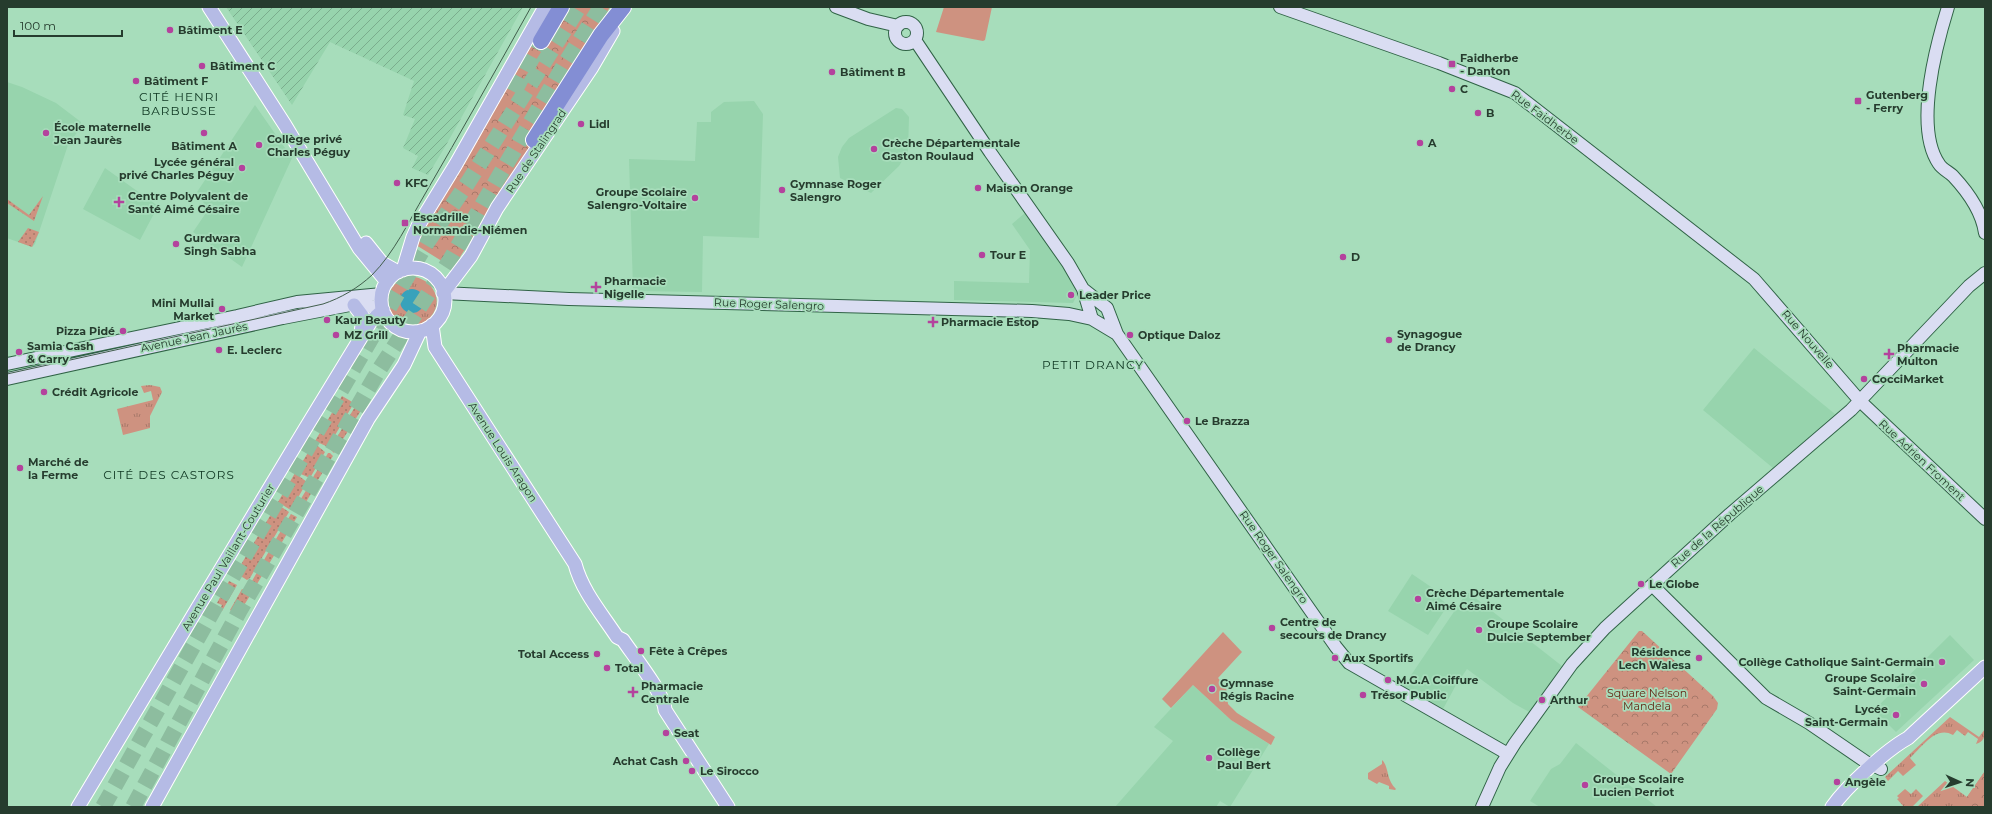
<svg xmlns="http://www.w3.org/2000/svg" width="1992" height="814" viewBox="0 0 1992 814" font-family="Montserrat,sans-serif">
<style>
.built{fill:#97d4ad}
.industrial{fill:url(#industrial-furrows)}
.grass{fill:url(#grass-tufts);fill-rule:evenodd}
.park{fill:url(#park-crowns)}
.garden{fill:url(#garden-dots)}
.pitch{fill:#ce9280}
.water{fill:#38a2bb}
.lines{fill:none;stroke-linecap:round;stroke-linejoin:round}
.highway-tunnel{stroke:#8dbd9f;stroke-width:16;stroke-dasharray:16 8;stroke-linecap:butt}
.secondary-casing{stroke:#306346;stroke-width:14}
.primary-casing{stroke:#fff;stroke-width:15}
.highway-casing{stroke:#fff;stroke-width:18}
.secondary{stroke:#daddf2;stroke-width:12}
.primary{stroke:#b5bbe5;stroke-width:13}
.highway{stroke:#838ed4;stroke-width:16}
.tram{stroke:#415e4c;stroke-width:1}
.poi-dot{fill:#b4429d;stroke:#a7ddbb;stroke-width:1.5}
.labels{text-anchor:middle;stroke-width:3.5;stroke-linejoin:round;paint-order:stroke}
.poi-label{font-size:11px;font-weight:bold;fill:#263c2e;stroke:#a7ddbb;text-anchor:start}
.street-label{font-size:11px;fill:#263c2e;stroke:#a7ddbb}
.park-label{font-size:11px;fill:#652715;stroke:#a7ddbb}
.neighbourhood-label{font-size:12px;letter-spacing:1px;fill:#0c341f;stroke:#a7ddbb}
</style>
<defs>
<pattern id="industrial-furrows" width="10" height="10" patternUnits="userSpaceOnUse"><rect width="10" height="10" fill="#97d4ad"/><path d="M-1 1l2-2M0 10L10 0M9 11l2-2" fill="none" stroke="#7bad8d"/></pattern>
<pattern id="grass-tufts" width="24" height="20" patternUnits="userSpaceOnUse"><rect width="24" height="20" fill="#ce9280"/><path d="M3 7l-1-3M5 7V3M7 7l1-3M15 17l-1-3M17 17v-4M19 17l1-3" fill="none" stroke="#a77869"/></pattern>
<pattern id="park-crowns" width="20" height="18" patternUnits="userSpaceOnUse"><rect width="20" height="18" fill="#ce9280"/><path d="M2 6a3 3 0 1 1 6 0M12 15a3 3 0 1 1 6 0" fill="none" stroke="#a77869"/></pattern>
<pattern id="garden-dots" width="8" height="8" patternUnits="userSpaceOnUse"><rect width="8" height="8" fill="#ce9280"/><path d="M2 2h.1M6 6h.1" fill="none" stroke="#a77869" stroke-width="1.8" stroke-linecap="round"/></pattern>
</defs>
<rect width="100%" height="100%" fill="#a7ddbb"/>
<path class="built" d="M7,82L22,87L56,103L81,122V127L68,145L35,244L32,247L7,238Z
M754,101L763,114L759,238L703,236L702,292L635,291L633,288L629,159L695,161L697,122H711V112L724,102Z
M255,105L292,158L242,267L193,232L208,210L197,192Z
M896,108L902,109L909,117L908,151L899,166L871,193L840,178L838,157L842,147L849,138Z
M105,168L158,206L140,240L83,209Z
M1025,213L1080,289L1073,303L954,300V281L1029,283L1030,250L1012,224Z
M1754,348L1835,414L1773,468L1703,410Z
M1412,574L1434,589L1432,592L1448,605L1428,635L1388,611Z
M1469,593L1562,666V669L1531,713L1513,703L1467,669L1456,685L1442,711L1403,687L1466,594Z
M1950,635L1974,660L1896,732L1874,710Z
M1193,685L1231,720L1269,744L1230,807L1220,801L1216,807H1115L1173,741L1154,727Z
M1576,743L1657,807H1540L1530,801L1551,769L1560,764Z"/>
<path class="industrial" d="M226,7H523L445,147L428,175L412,168L418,156L403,148L415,119L403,115L414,81L330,42L292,105Z"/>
<path class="grass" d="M415,277C431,280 442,297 434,312C430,319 424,323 417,325C384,332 375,277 415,277ZM423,295V306L401,305V297Z
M150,385L160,387L162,392L150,416V428L123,435L117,409L153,400L151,391L144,393L141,386Z
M1950,717L1979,737L1985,729C1985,736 1984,742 1976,744L1978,739L1968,732L1965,736L1957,730L1953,735C1936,725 1922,747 1910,758L1916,765L1903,776L1898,771L1888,781L1885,777Z
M1382,760C1389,766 1386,780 1396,789L1395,790L1389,789V786L1379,782L1377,784L1368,779V773L1382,764Z
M1985,771L1981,807H1917L1945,781L1967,797Z
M1905,789L1911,794L1916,789L1923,796L1912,807H1904L1897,799L1899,798L1897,796Z"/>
<path class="park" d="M568,7H610L560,89L536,144L490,210L453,268L416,245L422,228L533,38Z
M1639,631H1642L1713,696L1718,703L1717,709L1671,774L1578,707Z
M1985,771V807H1960Z"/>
<path class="garden" d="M43,196L34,221L7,203V199L29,215Z
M28,228L39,232L32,247L18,242Z
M342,396L354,403L328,447L315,441Z
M356,405L362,409L353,423L349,421L348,423L352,425L334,453L330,449Z
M314,443L325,452L310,478L296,472Z
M328,453H330L333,456L316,483L312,479L321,464L326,466V464L323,462Z
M295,473L307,482L292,508L289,509L278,502Z
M312,483L315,487L303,507L299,505L298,506L302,509L298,514L294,510L310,484Z
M277,504L289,512L250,578L247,580L236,573Z
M291,514L297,517L257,584H255L252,581L272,546L276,548L277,547L273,544Z
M229,581L237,585L222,611L220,609L222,605L217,603Z
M242,589L251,594L238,615L230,610Z"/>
<path class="pitch" d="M944,7H992L985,40L983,41L936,32Z
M1223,632L1242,652L1218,678L1226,687L1228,704L1237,713L1275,737L1271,745L1231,720L1193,685L1171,708L1162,699Z"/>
<path class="water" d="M400 301a12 12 0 1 1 24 0a12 12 0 1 1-24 0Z"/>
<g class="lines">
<path class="highway-tunnel" d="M514,92L541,41
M103,807L218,602L426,244L469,181L579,7
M133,807L240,610L379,370L450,260L566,62L601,7"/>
<g class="secondary-casing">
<path id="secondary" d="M836,7L868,19L898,26
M1280,7L1439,63L1515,93L1754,279L1860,401L1985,519
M1948,7C1936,46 1914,128 1939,164C1942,169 1949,172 1953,176C1967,191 1982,212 1985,233
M895 33a11 11 0 1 1 22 0a11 11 0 1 1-22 0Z
M915,40L990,152L1068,263L1083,289L1092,319L1117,334
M1083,289L1107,308L1117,334L1336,647L1349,663L1508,754
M443,293L569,299L1032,311L1069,314L1092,319
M7,364L237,316L297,302L382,294
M7,379L283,318L350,305H362L382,308
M1652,585L1766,698L1809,723L1866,762L1881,769
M1482,807L1500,767L1515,743L1572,664L1605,628L1730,514L1851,410L1969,286L1985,273"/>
</g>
<g class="primary-casing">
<path id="primary" d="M209,7L285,125L359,248L387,282
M366,243L382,263L398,272
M381 300a32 32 0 1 1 64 0a32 32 0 1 1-64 0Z
M403,270L413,237L418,226L456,164L545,7
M443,293L471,256L497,208L592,67L613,31
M354,305L363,317L361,333
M432,325L435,347L575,564C582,591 602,614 617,637L623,640C633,655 665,695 665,710L728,807
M78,807L305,429L371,321L383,310
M152,807L368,419L404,365L420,331
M1832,807C1847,786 1886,750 1908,738L1985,667"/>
</g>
<g class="highway-casing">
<path id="highway" d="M541,41L561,7
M534,140L601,35L623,7"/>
</g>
<use href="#secondary" class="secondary"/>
<use href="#primary" class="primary"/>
<use href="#highway" class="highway"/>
<path class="tram" d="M7,374L323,304C341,298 358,288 372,275C394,253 409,221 425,194C461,132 496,70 531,7"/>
</g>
<g class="poi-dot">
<circle cx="170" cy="30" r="4"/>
<rect x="1448" y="60" width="8" height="8" rx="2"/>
<circle cx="202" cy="66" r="4"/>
<circle cx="832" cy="72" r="4"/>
<circle cx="136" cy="81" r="4"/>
<circle cx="1452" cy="89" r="4"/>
<rect x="1854" y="97" width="8" height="8" rx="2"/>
<circle cx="1478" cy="113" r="4"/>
<circle cx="581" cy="124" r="4"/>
<circle cx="46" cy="133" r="4"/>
<circle cx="204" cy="133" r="4"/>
<circle cx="1420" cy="143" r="4"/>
<circle cx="259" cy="145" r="4"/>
<circle cx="874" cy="149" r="4"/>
<circle cx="242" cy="168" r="4"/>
<circle cx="397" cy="183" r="4"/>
<circle cx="978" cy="188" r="4"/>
<circle cx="782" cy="190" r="4"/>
<circle cx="695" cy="198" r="4"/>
<path d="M117 196h4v4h4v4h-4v4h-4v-4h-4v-4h4z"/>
<rect x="401" y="219" width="8" height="8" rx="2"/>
<circle cx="176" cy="244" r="4"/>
<circle cx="982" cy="255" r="4"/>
<circle cx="1343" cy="257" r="4"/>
<path d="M594 281h4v4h4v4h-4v4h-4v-4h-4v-4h4z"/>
<circle cx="1071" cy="295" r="4"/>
<circle cx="222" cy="309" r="4"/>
<circle cx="327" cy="320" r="4"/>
<path d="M931 316h4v4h4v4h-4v4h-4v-4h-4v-4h4z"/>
<circle cx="123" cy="331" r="4"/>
<circle cx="336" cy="335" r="4"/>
<circle cx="1130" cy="335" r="4"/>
<circle cx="1389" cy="340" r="4"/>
<circle cx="219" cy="350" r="4"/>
<circle cx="19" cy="352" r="4"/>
<path d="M1887 348h4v4h4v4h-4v4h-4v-4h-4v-4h4z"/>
<circle cx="1864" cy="379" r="4"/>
<circle cx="44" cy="392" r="4"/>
<circle cx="1187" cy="421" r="4"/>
<circle cx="20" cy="468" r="4"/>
<circle cx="1641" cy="584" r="4"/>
<circle cx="1418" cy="599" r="4"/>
<circle cx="1272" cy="628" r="4"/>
<circle cx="1479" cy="630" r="4"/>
<circle cx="641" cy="651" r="4"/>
<circle cx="597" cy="654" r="4"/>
<circle cx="1335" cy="658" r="4"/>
<circle cx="1699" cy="658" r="4"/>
<circle cx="1942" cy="662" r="4"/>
<circle cx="607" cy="668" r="4"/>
<circle cx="1388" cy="680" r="4"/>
<circle cx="1924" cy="684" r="4"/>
<circle cx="1212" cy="689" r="4"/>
<path d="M631 686h4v4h4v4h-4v4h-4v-4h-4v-4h4z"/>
<circle cx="1363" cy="695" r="4"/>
<circle cx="1542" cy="700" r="4"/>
<circle cx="1896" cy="715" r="4"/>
<circle cx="666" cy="733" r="4"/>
<circle cx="1209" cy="758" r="4"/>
<circle cx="686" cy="761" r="4"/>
<circle cx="692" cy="771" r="4"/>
<circle cx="1837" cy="782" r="4"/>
<circle cx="1585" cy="785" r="4"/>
</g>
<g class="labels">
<g class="poi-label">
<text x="178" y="34">Bâtiment E</text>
<text x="1460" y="62">Faidherbe<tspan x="1460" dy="13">- Danton</tspan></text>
<text x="210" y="70">Bâtiment C</text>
<text x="840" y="76">Bâtiment B</text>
<text x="144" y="85">Bâtiment F</text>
<text x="1460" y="93">C</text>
<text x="1866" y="99">Gutenberg<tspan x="1866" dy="13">- Ferry</tspan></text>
<text x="1486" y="117">B</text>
<text x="589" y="128">Lidl</text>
<text x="54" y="131">École maternelle<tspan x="54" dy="13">Jean Jaurès</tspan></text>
<text x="267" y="143">Collège privé<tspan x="267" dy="13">Charles Péguy</tspan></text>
<text x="882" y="147">Crèche Départementale<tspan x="882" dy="13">Gaston Roulaud</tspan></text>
<text x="1428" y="147">A</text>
<text x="204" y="150" text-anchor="middle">Bâtiment A</text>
<text x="234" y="166" text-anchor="end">Lycée général<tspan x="234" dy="13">privé Charles Péguy</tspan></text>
<text x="405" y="187">KFC</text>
<text x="790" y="188">Gymnase Roger<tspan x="790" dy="13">Salengro</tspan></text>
<text x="986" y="192">Maison Orange</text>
<text x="687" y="196" text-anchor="end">Groupe Scolaire<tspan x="687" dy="13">Salengro-Voltaire</tspan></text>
<text x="128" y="200">Centre Polyvalent de<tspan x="128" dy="13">Santé Aimé Césaire</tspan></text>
<text x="413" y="221">Escadrille<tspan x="413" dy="13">Normandie-Niémen</tspan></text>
<text x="184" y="242">Gurdwara<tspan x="184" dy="13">Singh Sabha</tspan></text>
<text x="990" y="259">Tour E</text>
<text x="1351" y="261">D</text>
<text x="604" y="285">Pharmacie<tspan x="604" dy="13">Nigelle</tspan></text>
<text x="1079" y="299">Leader Price</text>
<text x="214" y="307" text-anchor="end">Mini Mullai<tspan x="214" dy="13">Market</tspan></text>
<text x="335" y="324">Kaur Beauty</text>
<text x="941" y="326">Pharmacie Estop</text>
<text x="115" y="335" text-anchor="end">Pizza Pidé</text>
<text x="1397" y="338">Synagogue<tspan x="1397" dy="13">de Drancy</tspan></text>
<text x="344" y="339">MZ Grill</text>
<text x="1138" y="339">Optique Daloz</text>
<text x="27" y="350">Samia Cash<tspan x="27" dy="13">&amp; Carry</tspan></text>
<text x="1897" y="352">Pharmacie<tspan x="1897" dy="13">Multon</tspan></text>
<text x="227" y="354">E. Leclerc</text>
<text x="1872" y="383">CocciMarket</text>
<text x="52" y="396">Crédit Agricole</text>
<text x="1195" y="425">Le Brazza</text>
<text x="28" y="466">Marché de<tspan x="28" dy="13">la Ferme</tspan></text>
<text x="1649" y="588">Le Globe</text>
<text x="1426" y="597">Crèche Départementale<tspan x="1426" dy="13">Aimé Césaire</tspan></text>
<text x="1280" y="626">Centre de<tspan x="1280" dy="13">secours de Drancy</tspan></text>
<text x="1487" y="628">Groupe Scolaire<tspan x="1487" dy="13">Dulcie September</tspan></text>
<text x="649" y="655">Fête à Crêpes</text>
<text x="1691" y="656" text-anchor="end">Résidence<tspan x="1691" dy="13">Lech Walesa</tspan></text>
<text x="589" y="658" text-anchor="end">Total Access</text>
<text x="1343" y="662">Aux Sportifs</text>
<text x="1934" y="666" text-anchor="end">Collège Catholique Saint-Germain</text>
<text x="615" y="672">Total</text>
<text x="1916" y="682" text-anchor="end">Groupe Scolaire<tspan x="1916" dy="13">Saint-Germain</tspan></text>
<text x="1396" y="684">M.G.A Coiffure</text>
<text x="1220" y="687">Gymnase<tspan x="1220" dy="13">Régis Racine</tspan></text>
<text x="641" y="690">Pharmacie<tspan x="641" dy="13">Centrale</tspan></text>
<text x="1371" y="699">Trésor Public</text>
<text x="1550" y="704">Arthur</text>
<text x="1888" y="713" text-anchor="end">Lycée<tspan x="1888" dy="13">Saint-Germain</tspan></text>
<text x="674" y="737">Seat</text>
<text x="1217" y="756">Collège<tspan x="1217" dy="13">Paul Bert</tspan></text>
<text x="678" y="765" text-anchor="end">Achat Cash</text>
<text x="700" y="775">Le Sirocco</text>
<text x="1593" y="783">Groupe Scolaire<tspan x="1593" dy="13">Lucien Perriot</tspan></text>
<text x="1845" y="786">Angèle</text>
</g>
<g class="street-label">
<text transform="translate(1545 117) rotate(37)" y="4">Rue Faidherbe</text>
<text transform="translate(536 151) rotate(-56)" y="4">Rue de Stalingrad</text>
<text transform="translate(769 304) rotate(2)" y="4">Rue Roger Salengro</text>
<text transform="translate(194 337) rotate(-12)" y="4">Avenue Jean Jaurès</text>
<text transform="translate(1808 339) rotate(49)" y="4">Rue Nouvelle</text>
<text transform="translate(503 452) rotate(57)" y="4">Avenue Louis Aragon</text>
<text transform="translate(1922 460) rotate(43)" y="4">Rue Adrien Froment</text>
<text transform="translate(1717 526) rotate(-41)" y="4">Rue de la République</text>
<text transform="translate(228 557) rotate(-59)" y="4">Avenue Paul Vaillant-Couturier</text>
<text transform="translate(1274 557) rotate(55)" y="4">Rue Roger Salengro</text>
</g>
<g class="park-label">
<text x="1647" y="697">Square Nelson<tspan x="1647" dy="13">Mandela</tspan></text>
</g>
<g class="neighbourhood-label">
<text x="179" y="101">CITÉ HENRI<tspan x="179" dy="14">BARBUSSE</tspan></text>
<text x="1093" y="369">PETIT DRANCY</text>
<text x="169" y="479">CITÉ DES CASTORS</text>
</g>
</g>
<rect width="1992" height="814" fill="none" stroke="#263c2e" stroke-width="16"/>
<g transform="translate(1960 782) rotate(93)" stroke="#a7ddbb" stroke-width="3" paint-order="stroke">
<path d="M0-3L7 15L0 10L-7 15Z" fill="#263c2e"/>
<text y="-6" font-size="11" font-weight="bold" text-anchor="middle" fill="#263c2e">N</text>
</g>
<path d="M14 30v6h108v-6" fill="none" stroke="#263c2e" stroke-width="2"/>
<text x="20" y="30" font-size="12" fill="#263c2e" stroke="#a7ddbb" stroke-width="3" paint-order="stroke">100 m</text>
</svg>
